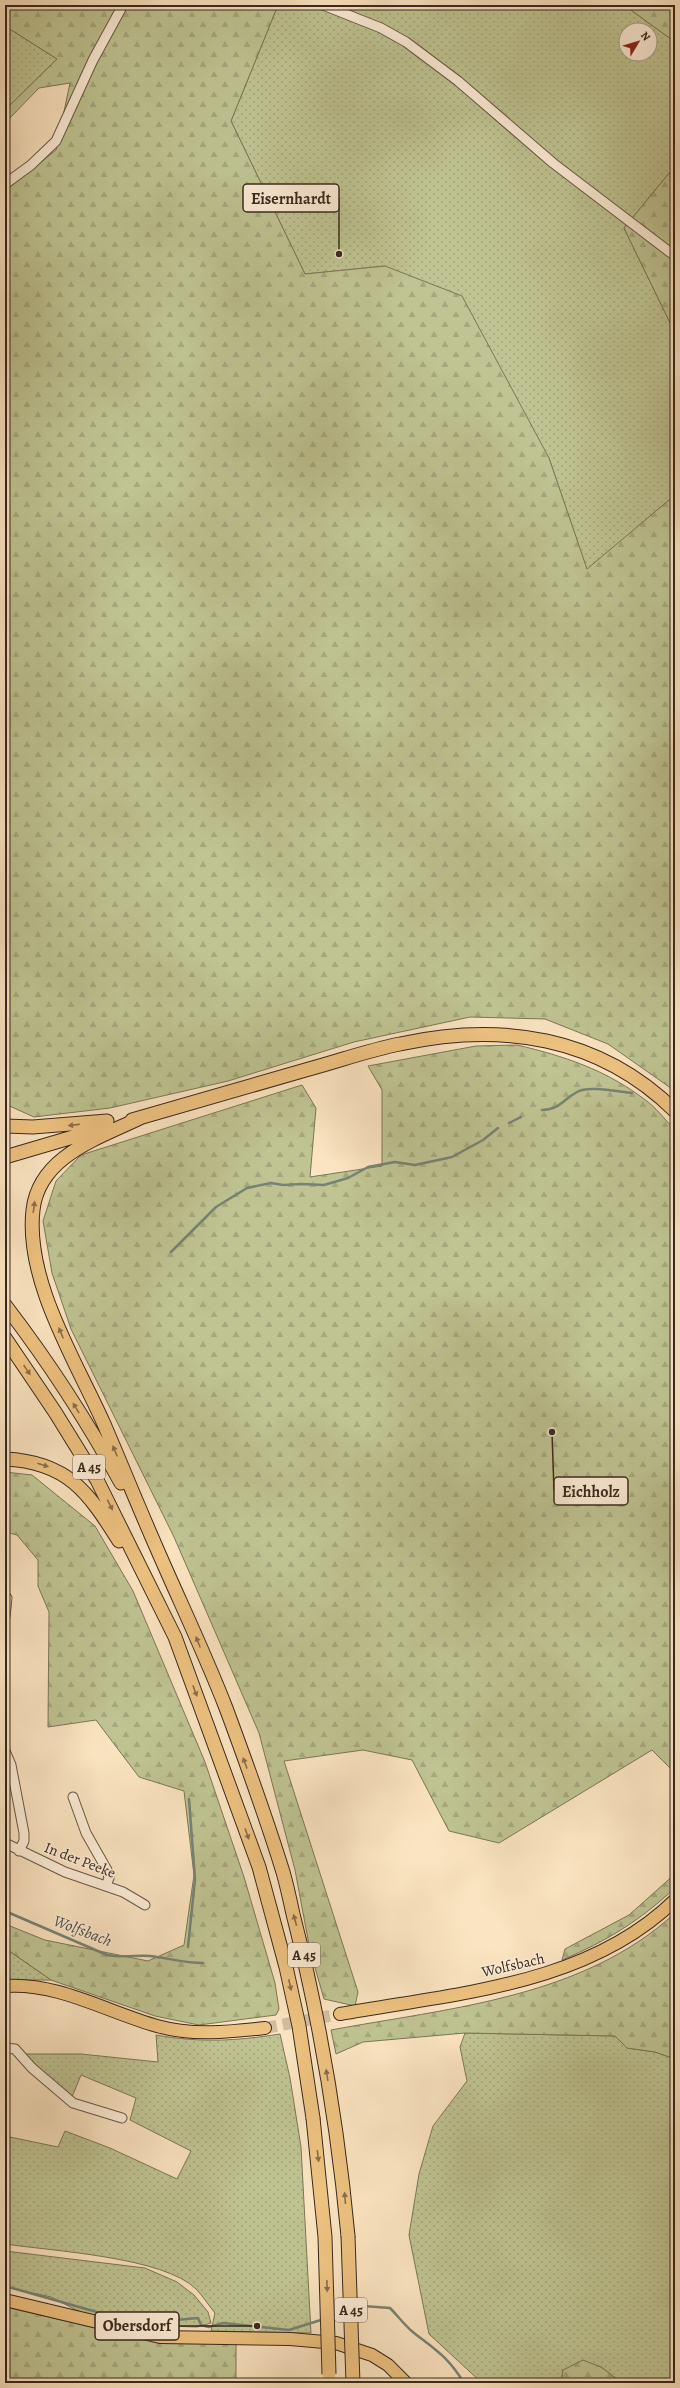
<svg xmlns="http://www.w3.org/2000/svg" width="680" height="2388" viewBox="0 0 680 2388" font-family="Alegreya,serif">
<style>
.grass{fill:url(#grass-dots);stroke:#7c7658;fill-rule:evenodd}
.forest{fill:url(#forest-firs);stroke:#7c7658}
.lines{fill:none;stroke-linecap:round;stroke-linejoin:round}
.stream{stroke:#768375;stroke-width:2.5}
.major-tunnel{stroke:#d4bea0;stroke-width:12;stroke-dasharray:12 6;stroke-linecap:butt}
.minor-casing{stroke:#6a5747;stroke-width:11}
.major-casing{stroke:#39281e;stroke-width:14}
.highway-casing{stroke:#39281e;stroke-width:15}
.minor{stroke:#fcedd7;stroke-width:9}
.major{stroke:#eec280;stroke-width:12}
.highway{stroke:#eec280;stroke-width:13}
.highway-bridge-casing{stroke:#39281e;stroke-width:15;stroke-linecap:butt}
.highway-bridge{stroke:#eec280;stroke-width:13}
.oneway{fill:#8a6d4a}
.labels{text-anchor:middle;stroke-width:3;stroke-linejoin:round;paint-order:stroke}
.shield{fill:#fcedd7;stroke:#746356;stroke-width:1}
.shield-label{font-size:14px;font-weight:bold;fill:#39281e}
.street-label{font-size:15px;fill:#39281e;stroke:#fcedd7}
.water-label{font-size:16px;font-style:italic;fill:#524e42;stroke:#fcedd7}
.leader{fill:none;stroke:#39281e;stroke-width:1.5}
.callout-dot{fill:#39281e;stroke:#fcedd7;stroke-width:1.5}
.callout{fill:#fcedd7;stroke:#39281e;stroke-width:1.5}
.callout-label{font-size:16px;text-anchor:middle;font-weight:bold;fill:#39281e}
</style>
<defs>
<pattern id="grass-dots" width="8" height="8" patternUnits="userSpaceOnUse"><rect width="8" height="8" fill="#bfc492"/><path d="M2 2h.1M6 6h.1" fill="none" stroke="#a5a87d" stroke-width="1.8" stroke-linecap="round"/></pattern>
<pattern id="forest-firs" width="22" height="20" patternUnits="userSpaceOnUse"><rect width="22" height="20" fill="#bfc492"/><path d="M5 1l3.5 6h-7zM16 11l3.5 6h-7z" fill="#a5a87d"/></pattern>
</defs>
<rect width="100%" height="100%" fill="#fbe4c1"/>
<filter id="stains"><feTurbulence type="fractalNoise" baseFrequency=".005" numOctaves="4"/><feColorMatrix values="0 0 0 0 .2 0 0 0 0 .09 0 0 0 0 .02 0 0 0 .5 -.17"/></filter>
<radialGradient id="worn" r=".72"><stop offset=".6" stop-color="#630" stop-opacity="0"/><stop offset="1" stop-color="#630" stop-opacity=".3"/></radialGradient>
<path class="grass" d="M278,5H624L675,42V166L624,228L675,333V495L587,570L549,458L385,266L305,274L231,121ZM626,30H650V54H626Z
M5,26L57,59L5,110Z
M5,1948L51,1980H5Z
M465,2033L615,2036L627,2048L655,2052L675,2059V2383H622L601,2367L563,2370L561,2383H528L523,2378L511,2383H482L429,2334L409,2235L419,2174L433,2126L467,2081L460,2047Z
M280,2034L290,2078L301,2147L311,2333L211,2331L215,2313C209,2306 203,2296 196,2289C164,2257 52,2251 5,2244V2136L58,2147L65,2131L110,2148L177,2179L191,2151L130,2120L136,2098L81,2075L72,2097L22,2054H81L158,2062L156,2035C201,2043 235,2041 280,2034Z
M5,2251L145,2268L177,2282L194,2295L208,2312L211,2323L197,2327L167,2326L84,2314L51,2297L5,2287Z"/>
<path class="forest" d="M5,5H278L231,121L305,274L385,266L462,296L549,458L587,569L675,495V1091L608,1044L545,1019L470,1017L354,1042L228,1081L110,1108L34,1117L5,1104V191L56,150L70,83L39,88L5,123V110L57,59L5,26Z
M624,5H675V42Z
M675,166V333L624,228Z
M517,1045C564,1056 606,1070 644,1099C656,1107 665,1120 675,1130V1773L652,1750L499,1843L449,1831L412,1760L363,1750L284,1761L358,1992L355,2006L324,1999L310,1950L295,1870L259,1733L174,1537L71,1329L52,1273L43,1221L56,1181L81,1155L302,1085L316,1108L310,1177L382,1166V1090L368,1066L476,1046Z
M5,1472L32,1475L95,1526L133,1591L205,1762L244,1877L275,1983L279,2009L276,2015L199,2025L155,2016L51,1980L5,1948V1924L45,1940L148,1961L184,1945L194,1875L184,1791L139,1777L96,1720L48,1727L49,1612L38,1586V1560L17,1535L5,1532Z
M675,1874V1888C639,1921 607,1941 562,1960L565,1949L629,1915Z
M675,1913V2059L655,2052L627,2048L615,2036L465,2033L363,2042L336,2054L331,2030C449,2008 583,1998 675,1913Z
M5,2307L162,2343H236V2380L231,2383H5Z
M583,2360L601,2367L622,2383H561L563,2370Z"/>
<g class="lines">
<path class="stream" d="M542,1110C561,1109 562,1100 577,1092C588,1085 619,1092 632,1093
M509,1123L521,1117
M171,1252L216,1207L247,1188L271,1183L283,1185L301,1184L324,1185L348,1178L368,1167L395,1162L415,1165L452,1157L483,1140L498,1128
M5,1581L6,1545
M5,1911L107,1955C122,1958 136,1955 150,1956C168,1958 184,1963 203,1963
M188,1947L195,1879L189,1799
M5,2286L111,2316L165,2321L198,2318L201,2325L209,2327L223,2323L289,2330L324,2319
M355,2308L363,2306L390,2308C398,2316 405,2326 414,2333C437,2351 448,2357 464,2383
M332,2316L347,2311"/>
<path class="major-tunnel" d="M265,2028L340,2014"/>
<g class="minor-casing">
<path id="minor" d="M323,5L381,28L406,42L458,81L553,163L675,256
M5,184L31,165L56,141L93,60L123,5
M5,1617L7,1598
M5,1751L11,1765L24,1833V1841L19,1851
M73,1797L86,1833L107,1870L109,1878L106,1886
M5,1843L65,1872L123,1892L145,1905
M5,2048L15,2049L32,2068L73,2103L122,2118"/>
</g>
<g class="major-casing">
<path id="major" d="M5,1986C57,1982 107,2012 157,2026C192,2036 229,2032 265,2028
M340,2014C455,1993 587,1986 675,1900
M5,2300L160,2337L290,2339L336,2343L372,2355L388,2365L406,2383"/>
</g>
<g class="highway-casing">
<path id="highway" d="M140,1118C99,1138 39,1156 33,1210C25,1281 76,1361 104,1424C122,1466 139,1508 157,1549C180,1602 205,1654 226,1708C246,1762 266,1817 283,1872C287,1886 290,1900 293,1914C320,2020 338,2128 348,2236
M132,1120C191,1103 250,1086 309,1069C339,1061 369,1050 400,1044C501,1022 599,1036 675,1111
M5,1126L33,1127L107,1121
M5,1157L107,1127
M5,1305C48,1361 87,1421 121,1483
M5,1338L55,1412L97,1480L175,1637L259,1867L286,1967L299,2026L313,2118
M5,1459C68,1462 88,1492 119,1541"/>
</g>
<use href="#minor" class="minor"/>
<use href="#major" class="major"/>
<use href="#highway" class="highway"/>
<g class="highway-bridge-casing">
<path id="highway-bridge" d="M313,2118L325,2237L329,2374
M348,2236L353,2383"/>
</g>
<use href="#highway-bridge" class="highway-bridge"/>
</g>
<defs><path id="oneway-solid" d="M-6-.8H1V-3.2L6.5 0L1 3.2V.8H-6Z"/></defs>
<g class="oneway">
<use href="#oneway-solid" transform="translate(74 1125) rotate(173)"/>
<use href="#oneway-solid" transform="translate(34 1207) rotate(-82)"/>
<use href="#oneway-solid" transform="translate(61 1333) rotate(-113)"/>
<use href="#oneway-solid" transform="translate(27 1370) rotate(56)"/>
<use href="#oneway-solid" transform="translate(76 1408) rotate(-121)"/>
<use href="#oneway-solid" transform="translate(115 1451) rotate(-113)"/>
<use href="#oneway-solid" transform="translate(43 1465) rotate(17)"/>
<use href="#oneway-solid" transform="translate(110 1505) rotate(63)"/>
<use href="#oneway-solid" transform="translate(198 1642) rotate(-112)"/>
<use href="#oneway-solid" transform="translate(195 1691) rotate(69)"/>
<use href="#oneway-solid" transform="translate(245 1763) rotate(-110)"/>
<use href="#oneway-solid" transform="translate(247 1834) rotate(70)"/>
<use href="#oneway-solid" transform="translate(295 1920) rotate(-105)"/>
<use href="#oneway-solid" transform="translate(290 1985) rotate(78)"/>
<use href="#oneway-solid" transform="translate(327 2075) rotate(-99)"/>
<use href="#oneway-solid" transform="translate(318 2156) rotate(83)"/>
<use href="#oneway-solid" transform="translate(345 2198) rotate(-95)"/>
<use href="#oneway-solid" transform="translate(327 2286) rotate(88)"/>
</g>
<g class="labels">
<g class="shield">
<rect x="73" y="1455" width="32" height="24" rx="3"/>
<rect x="288" y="1943" width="32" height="24" rx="3"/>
<rect x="335" y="2298" width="32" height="24" rx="3"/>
</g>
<g class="shield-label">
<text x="89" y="1472">A 45</text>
<text x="304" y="1960">A 45</text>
<text x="351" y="2315">A 45</text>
</g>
<g class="street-label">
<text transform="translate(80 1860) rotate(21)" y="5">In der Peeke</text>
<text transform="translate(513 1965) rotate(-13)" y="5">Wolfsbach</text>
</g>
<g class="water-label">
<text transform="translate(83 1930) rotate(21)" y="6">Wolfsbach</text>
</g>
</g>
<path class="leader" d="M339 254L339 198M552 1432L554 1491M257 2326L179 2326"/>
<g class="callout-dot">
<circle cx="339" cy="254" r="4"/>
<circle cx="552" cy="1432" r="4"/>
<circle cx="257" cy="2326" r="4"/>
</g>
<g class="callout">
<rect x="243" y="184" width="96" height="28" rx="4"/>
<rect x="554" y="1477" width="74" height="28" rx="4"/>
<rect x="95" y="2312" width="84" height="28" rx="4"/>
</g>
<g class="callout-label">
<text x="291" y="204">Eisernhardt</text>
<text x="591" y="1497">Eichholz</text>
<text x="137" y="2331">Obersdorf</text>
</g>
<rect width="680" height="2388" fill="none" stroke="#fbe4c1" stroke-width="20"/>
<rect x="6" y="6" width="668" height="2376" fill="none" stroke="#39281e" stroke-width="2"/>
<rect x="10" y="10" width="660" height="2368" fill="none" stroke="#39281e"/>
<g transform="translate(638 42) rotate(52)"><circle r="19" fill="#fcedd7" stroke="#ae9e8d"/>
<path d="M0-3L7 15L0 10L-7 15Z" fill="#8f2418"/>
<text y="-6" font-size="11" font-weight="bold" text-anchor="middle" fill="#39281e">N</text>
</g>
<rect width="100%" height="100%" filter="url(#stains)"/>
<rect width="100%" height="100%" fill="url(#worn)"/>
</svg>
